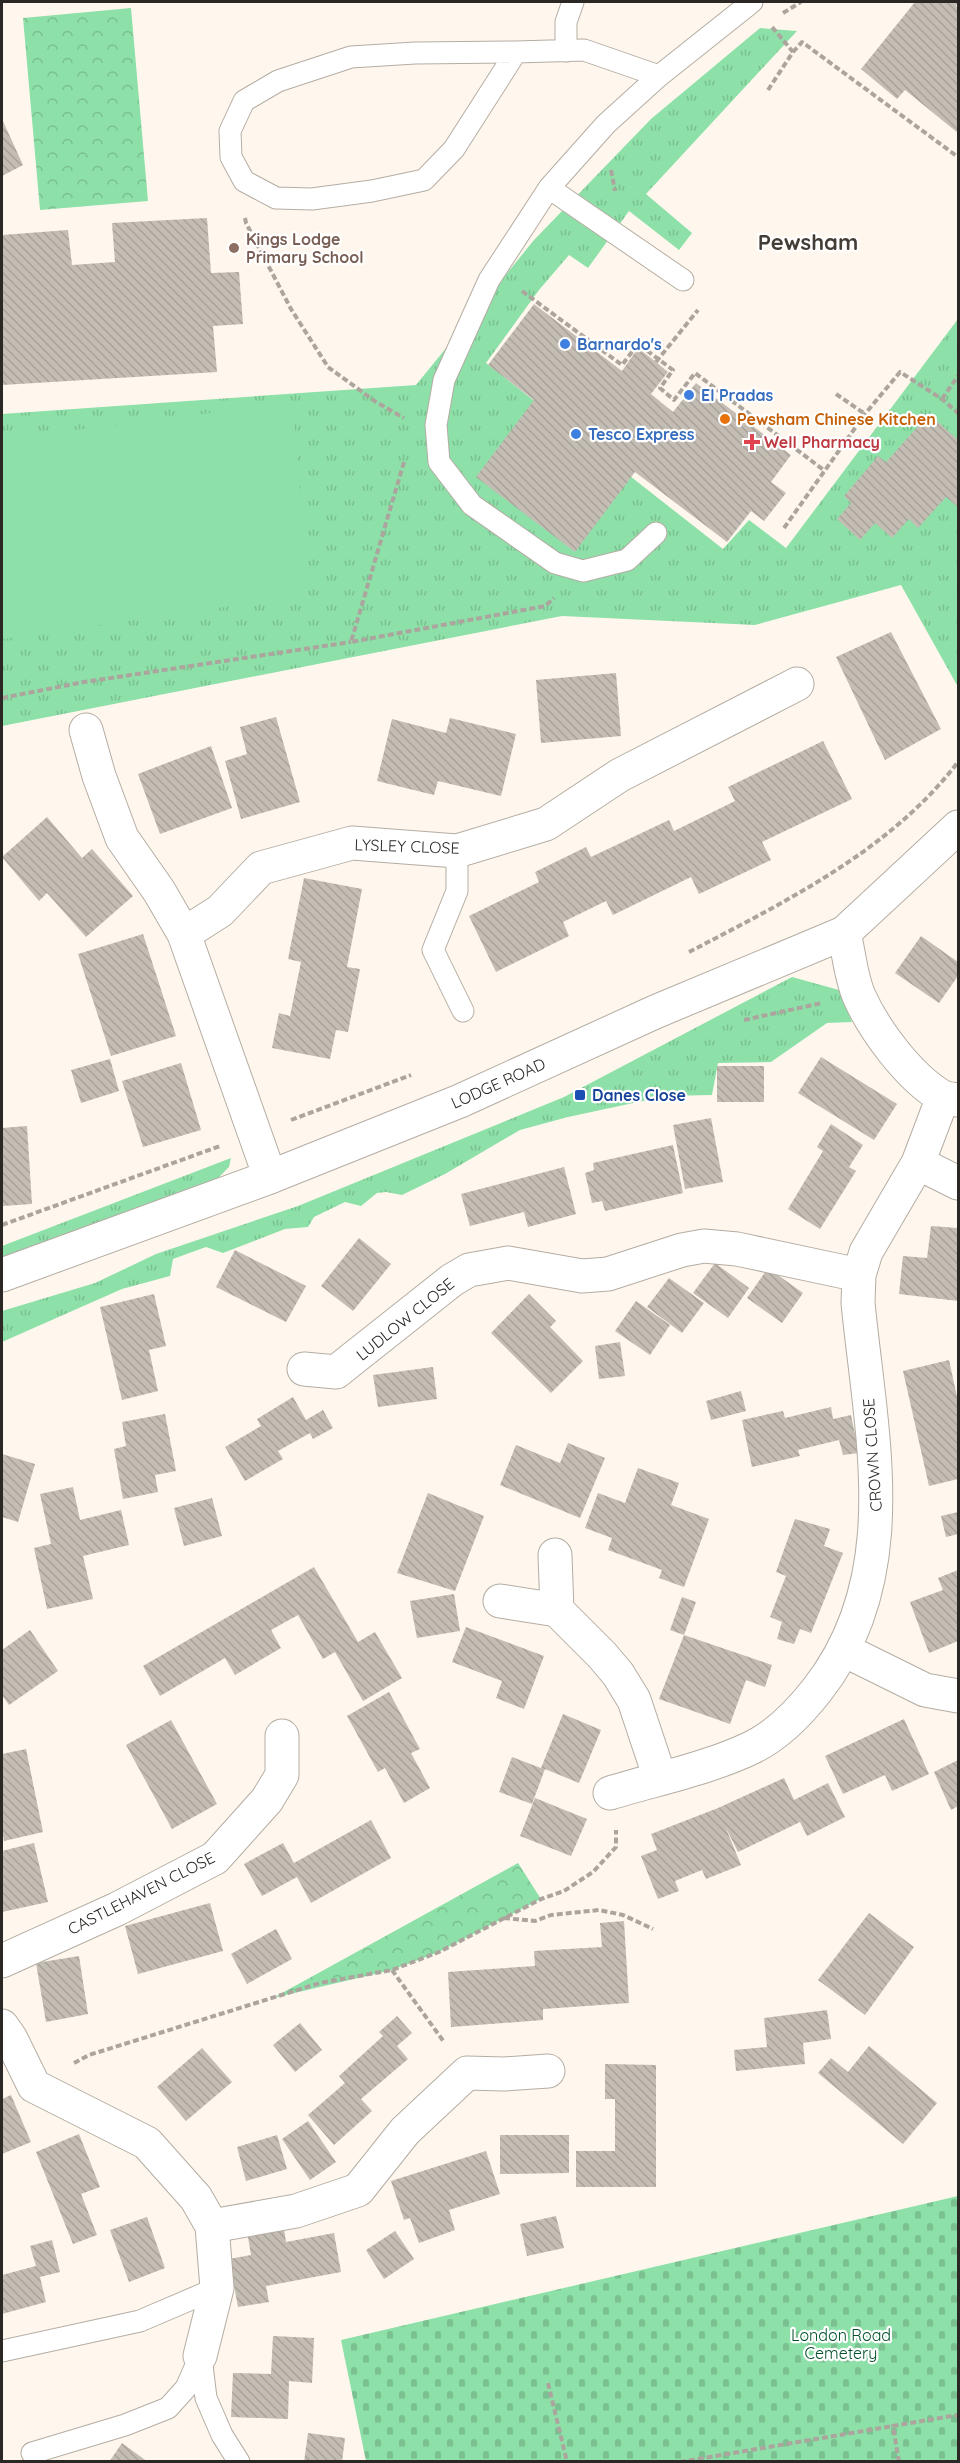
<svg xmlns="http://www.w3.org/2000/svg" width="960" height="2463" viewBox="0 0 960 2463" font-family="Quicksand,sans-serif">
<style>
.grass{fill:url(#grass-tufts)}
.cemetery{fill:url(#cemetery-stones)}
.park{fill:url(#park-crowns)}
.garden{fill:#8de0a8}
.building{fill:url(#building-back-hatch)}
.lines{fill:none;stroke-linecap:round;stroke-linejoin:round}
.lane-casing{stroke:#b4ada4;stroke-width:23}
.street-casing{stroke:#b4ada4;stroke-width:35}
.secondary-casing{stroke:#b4ada4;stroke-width:35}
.path{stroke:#aba59e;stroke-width:4;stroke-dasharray:6 3;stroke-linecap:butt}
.lane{stroke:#fff;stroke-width:21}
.street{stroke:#fff;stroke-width:33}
.secondary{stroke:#fff;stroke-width:33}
.education-dot{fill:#8d6e63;stroke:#fff;stroke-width:2}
.shop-dot{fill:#3f7fe0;stroke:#fff;stroke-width:2}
.food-dot{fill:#e8710a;stroke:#fff;stroke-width:2}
.health-dot{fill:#e0444e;stroke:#fff;stroke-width:2}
.transit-dot{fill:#1a4fb4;stroke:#fff;stroke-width:2}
.labels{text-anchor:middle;stroke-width:4.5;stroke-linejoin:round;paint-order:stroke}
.education-label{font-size:16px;font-weight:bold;fill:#785e54;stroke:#fff;text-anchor:start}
.shop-label{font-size:16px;font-weight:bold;fill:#366cbe;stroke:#fff;text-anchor:start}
.food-label{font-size:16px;font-weight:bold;fill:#c56008;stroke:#fff;text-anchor:start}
.health-label{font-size:16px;font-weight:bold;fill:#be3a42;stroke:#fff;text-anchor:start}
.street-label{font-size:16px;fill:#2a2724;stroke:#fff}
.transit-label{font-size:16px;font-weight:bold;fill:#164399;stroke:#fff;text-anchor:start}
.park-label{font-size:16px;fill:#024f29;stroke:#fff}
.district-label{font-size:22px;font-weight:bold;fill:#433d35;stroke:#fff}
</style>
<defs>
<pattern id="grass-tufts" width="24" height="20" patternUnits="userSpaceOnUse" patternTransform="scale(1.5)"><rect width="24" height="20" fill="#8de0a8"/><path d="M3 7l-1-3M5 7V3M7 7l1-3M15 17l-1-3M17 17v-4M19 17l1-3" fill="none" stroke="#7ac090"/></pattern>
<pattern id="cemetery-stones" width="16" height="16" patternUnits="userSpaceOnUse" patternTransform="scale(1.5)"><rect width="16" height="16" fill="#8de0a8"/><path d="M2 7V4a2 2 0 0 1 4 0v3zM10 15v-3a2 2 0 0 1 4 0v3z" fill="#7ac090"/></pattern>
<pattern id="park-crowns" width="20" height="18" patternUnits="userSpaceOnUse" patternTransform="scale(1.5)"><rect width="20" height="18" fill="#8de0a8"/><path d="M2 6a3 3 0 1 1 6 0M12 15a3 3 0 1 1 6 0" fill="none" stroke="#7ac090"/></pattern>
<pattern id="building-back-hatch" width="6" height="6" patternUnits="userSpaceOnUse" patternTransform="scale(1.5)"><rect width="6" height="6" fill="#c4bdb4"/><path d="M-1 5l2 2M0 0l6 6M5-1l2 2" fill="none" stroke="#a9a29b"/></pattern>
</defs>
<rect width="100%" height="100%" fill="#fff7ed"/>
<path class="grass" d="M760,28L797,31L646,194L692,233L679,250L629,211L588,268L569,255L539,290L486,363L723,549L749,520L786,548L958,319V687L901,585L755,625L562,616L2,726V414L416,385L534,240L651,119Z
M792,977L839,990L852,1022L827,1023L771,1062L718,1063L712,1095L666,1096L568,1117L520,1130L445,1174L402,1195L386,1192L377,1193L361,1206L345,1202L314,1217L308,1227L285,1229L223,1253L206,1247L173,1259L170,1276L122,1289L2,1342V1311L95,1283L156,1254L298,1206L564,1097Z
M231,1158L229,1167L215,1181L2,1262V1246Z"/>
<path class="cemetery" d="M958,2196V2461H366L341,2340Z"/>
<path class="park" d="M131,8L148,201L40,210L23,18Z
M518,1863L541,1899L439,1952L392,1970L273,1998Z"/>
<path class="garden" d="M293,403L308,595L2,639V439Z"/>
<path class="building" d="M915,2H958L956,6L958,9V133L905,90L897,99L861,69Z
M2,119L23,165L2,176Z
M207,218L211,273L239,272L243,324L213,326L217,372L2,385V235L68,230L72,265L115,262L112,223Z
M534,304L622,371L638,348L656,362L668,372L651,394L673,412L696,383L791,455L771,482L786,493L764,521L751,511L727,542L635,472L575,552L476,477L534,400L488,365Z
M929,414L958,440V507L946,497L918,528L909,519L892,538L875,523L860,540L837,519L851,503L844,496L878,456L886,462Z
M891,632L941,729L885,760L836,657Z
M616,673L621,736L541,743L536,680Z
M276,717L300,802L241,819L225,761L247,754L240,727Z
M450,718L516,734L501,796L438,781L434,795L377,781L392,719L446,733Z
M823,741L852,799L762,842L771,860L699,894L691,877L613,915L606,901L563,922L569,936L496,972L469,916L539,882L535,872L586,847L591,857L669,820L674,831L735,801L728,787Z
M211,746L232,808L160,834L138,774Z
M47,817L82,858L92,849L133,896L86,937L47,893L39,901L2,857Z
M304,878L362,889L347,967L360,969L348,1032L336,1030L330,1059L272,1048L279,1013L290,1016L301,962L288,959Z
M143,934L176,1036L111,1056L78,954Z
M921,936L958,962V976L939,1003L895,973Z
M821,1057L897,1104L874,1140L798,1093Z
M110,1059L119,1091L81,1103L71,1070Z
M181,1063L201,1130L143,1147L122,1081Z
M717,1066H764V1102H717Z
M711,1118L723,1182L685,1189L673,1125Z
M831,1124L863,1145L849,1167L856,1171L820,1229L788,1209L823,1151L817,1147Z
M27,1126L32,1204L2,1206V1128Z
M673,1145L683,1193L605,1211L602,1201L592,1203L585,1173L594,1170L593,1163Z
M564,1167L576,1214L528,1227L524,1212L470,1226L461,1194Z
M931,1226L958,1228V1301L899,1294L903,1256L927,1258Z
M359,1238L391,1264L353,1311L321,1286Z
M235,1250L306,1286L286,1322L216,1287Z
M715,1263L749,1288L728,1318L693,1293Z
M768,1268L803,1293L782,1323L747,1298Z
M669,1278L704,1303L682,1333L647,1307Z
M154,1294L166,1346L149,1350L158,1391L122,1400L100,1307Z
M529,1294L556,1321L550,1327L583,1361L551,1393L491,1333Z
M636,1301L670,1325L650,1355L615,1331Z
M620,1342L625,1376L599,1379L595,1346Z
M949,1360L958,1401V1479L929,1486L903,1371Z
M433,1367L437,1399L378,1407L373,1375Z
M741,1391L746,1411L711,1420L706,1401Z
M293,1397L306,1420L323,1410L333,1428L313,1439L310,1433L278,1451L283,1459L245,1481L225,1447L261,1426L257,1419Z
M831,1407L833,1419L851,1415L859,1453L843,1455L839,1440L798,1450L800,1456L752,1467L742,1420L783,1411L785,1418Z
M165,1414L176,1471L155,1475L158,1492L123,1499L114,1449L126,1446L122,1422Z
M568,1443L605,1458L580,1518L500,1485L516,1445L560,1463Z
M2,1454L35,1464L18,1522L2,1517Z
M638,1468L679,1483L671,1505L709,1519L684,1587L659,1578L662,1570L608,1550L612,1538L585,1528L598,1493L625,1503Z
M73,1487L80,1520L121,1510L129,1545L83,1556L93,1599L47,1609L34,1548L51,1544L40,1494Z
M428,1493L484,1516L455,1591L397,1573Z
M212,1498L222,1536L184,1546L174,1508Z
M958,1512V1534L946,1537L941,1516Z
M795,1519L830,1529L824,1546L843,1553L811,1633L800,1629L794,1644L777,1639L782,1622L770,1617L786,1576L776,1572Z
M314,1567L358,1642L375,1632L402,1678L363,1701L335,1652L323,1659L298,1615L271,1630L281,1648L235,1675L225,1658L160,1696L143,1666Z
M958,1570V1641L929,1653L910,1602L943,1590L938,1578Z
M454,1594L460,1631L417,1638L410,1601Z
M682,1597L696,1602L684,1635L670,1630Z
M466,1627L544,1656L524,1709L496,1698L502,1681L452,1662Z
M30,1630L58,1671L9,1705L2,1695V1650Z
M684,1635L772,1665L765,1687L746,1680L730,1724L659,1699Z
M389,1692L420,1749L411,1753L430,1788L404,1803L385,1768L378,1772L347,1716Z
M563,1714L601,1730L579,1783L545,1769L532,1804L499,1792L512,1757L541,1768Z
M904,1719L929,1774L892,1791L885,1775L843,1794L825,1756Z
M171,1720L217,1804L172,1829L126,1745Z
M26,1749L43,1832L4,1841L2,1829V1754Z
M958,1760V1806L951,1810L934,1772Z
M784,1778L794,1800L828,1783L845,1817L807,1836L800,1822L738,1852L725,1826L741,1865L706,1879L702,1870L675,1881L679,1891L658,1899L641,1856L657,1850L651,1834L718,1808Z
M535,1798L587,1819L571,1856L520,1836Z
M371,1820L391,1858L311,1903L297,1877L262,1896L244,1864L283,1843L294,1863Z
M34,1843L48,1902L2,1912V1851Z
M210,1903L223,1951L138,1974L125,1926Z
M869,1913L914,1947L865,2015L818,1980Z
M624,1921L629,2003L543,2009V2020L451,2027L448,1972L535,1966L534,1951L602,1947L600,1923Z
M276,1929L292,1959L247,1984L231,1954Z
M79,1956L88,2014L46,2022L36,1963Z
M827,2010L831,2039L803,2043L805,2064L736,2071L734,2050L767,2047L764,2018Z
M397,2016L412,2033L397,2046L408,2059L361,2099L372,2111L334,2145L308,2115L345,2083L339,2076L383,2036L379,2032Z
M300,2023L322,2050L295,2072L273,2045Z
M869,2046L937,2103L903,2144L818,2073L831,2058L848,2072Z
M202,2048L232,2082L186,2121L157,2087Z
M605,2064L656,2065V2187H576V2151H615V2099H605Z
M11,2095L31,2142L2,2154V2099Z
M308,2121L336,2162L310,2180L282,2139Z
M79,2134L100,2187L81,2194L97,2235L73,2244L36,2152Z
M277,2135L287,2169L246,2181L237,2147Z
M500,2135H569V2173L500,2174Z
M486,2151L500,2194L449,2210L455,2230L419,2243L410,2218L404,2220L391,2181Z
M556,2216L564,2248L527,2256L520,2224Z
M147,2217L165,2268L129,2282L110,2230Z
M284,2229L286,2242L334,2233L341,2272L266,2286L269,2302L238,2307L229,2259L251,2255L248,2237Z
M395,2231L414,2259L384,2279L366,2250Z
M52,2240L60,2272L40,2277L46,2302L2,2314V2275L36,2266L30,2246Z
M273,2336L314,2338L312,2383L289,2381L288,2419L231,2417L233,2373L271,2374Z
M308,2433L345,2438L342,2462H304Z
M122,2443L148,2462H109Z"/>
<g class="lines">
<g class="lane-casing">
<path id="lane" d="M566,51V22L573,2
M516,52L415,53L351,57L278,81L244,101L230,131L231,157L244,181L276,198L312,199L372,191L424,180L454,149L516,52L584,50L659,76
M549,188L683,280
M656,533L627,560L583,571L555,563L472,505L439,462L436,425L444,380L489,280L549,188L606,124L659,76L752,2
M457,851V891L433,950L463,1011
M2,2351L140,2321L217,2288
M201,2357L206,2398L222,2435L239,2462
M32,2453L125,2425L168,2408L186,2388L200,2356"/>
</g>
<g class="street-casing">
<path id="street" d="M86,730L99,776L122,838L159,891L184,934L270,1177
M844,933C849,953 851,978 859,996C874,1030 909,1077 941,1096C946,1099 953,1099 958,1100
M184,934L220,911L261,868L352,843L457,851L546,824L620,775L797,684
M918,1163L958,1183
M304,1369L336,1372L452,1280L469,1270L508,1263L582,1276L608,1274L682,1250L704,1246L737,1249L859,1275
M555,1555L557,1610
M500,1601L557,1610L602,1655L618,1674L634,1700L660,1778
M844,1650L925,1690L958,1696
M610,1793C656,1779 710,1768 753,1747C779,1734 799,1713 817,1690C906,1577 871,1435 858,1303L859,1275L866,1252L918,1163L943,1097
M2,1961L117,1909L215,1858L267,1800L282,1775V1736
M2,2026L11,2039L34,2086L147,2143L196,2198L212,2226L217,2288L200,2356
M212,2226L296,2211L358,2190L405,2131L467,2073L504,2074L548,2071"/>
</g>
<g class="secondary-casing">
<path id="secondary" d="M2,1275L270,1177L460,1101L655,1012L844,933L958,827"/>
</g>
<path class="path" d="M783,13L801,2
M793,52L802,42L958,157
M768,90L793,52L772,27
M611,170L615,191
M245,218L246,223L291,309L328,367L376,402L404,418
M522,291L622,365L638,344L673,370L660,388L674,400L695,373L825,471
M656,362L698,310
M836,394L865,414
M942,399L958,376
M404,462L351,642L545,606L554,598
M784,528L865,414L900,372L942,399L958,413
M2,698L84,682L351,642
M689,952C785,902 891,850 958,762
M744,1020L822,1003
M291,1120L411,1075
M2,1225L220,1146
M504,1918L535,1921L551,1915L599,1910L623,1915L653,1929
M392,1970L444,2042
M74,2063L89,2055L320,1983L392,1970L439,1952L541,1899L564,1891L593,1872L616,1847V1830
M548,2383L567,2462
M680,2462L893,2426
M899,2462L893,2426L958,2415"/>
<use href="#lane" class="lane"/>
<use href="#street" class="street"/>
<use href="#secondary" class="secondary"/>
</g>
<circle class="education-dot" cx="234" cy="248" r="6"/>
<g class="shop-dot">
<circle cx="565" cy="344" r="6"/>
<circle cx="689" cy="395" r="6"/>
<circle cx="576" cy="434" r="6"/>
</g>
<circle class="food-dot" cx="725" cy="419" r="6"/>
<path class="health-dot" d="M749 433h6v6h6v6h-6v6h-6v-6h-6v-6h6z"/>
<rect class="transit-dot" x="574" y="1089" width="12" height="12" rx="3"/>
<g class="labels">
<g class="education-label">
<text x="246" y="245">Kings Lodge<tspan x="246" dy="18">Primary School</tspan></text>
</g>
<g class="shop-label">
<text x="577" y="350">Barnardo's</text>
<text x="701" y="401">El Pradas</text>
<text x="588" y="440">Tesco Express</text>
</g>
<g class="food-label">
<text x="737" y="425">Pewsham Chinese Kitchen</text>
</g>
<g class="health-label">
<text x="764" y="448">Well Pharmacy</text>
</g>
<g class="street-label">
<text transform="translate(407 846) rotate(2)" y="6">LYSLEY CLOSE</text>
<text transform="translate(498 1083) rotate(-24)" y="6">LODGE ROAD</text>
<text transform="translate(405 1319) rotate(-39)" y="6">LUDLOW CLOSE</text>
<text transform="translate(872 1455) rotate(-94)" y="6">CROWN CLOSE</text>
<text transform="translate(141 1893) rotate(-27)" y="6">CASTLEHAVEN CLOSE</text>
</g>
<g class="transit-label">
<text x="592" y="1101">Danes Close</text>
</g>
<g class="park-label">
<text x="841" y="2341">London Road<tspan x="841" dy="18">Cemetery</tspan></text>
</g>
<g class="district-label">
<text x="808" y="250">Pewsham</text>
</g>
</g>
<rect width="960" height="2463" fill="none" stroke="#2a2724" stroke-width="6"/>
</svg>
